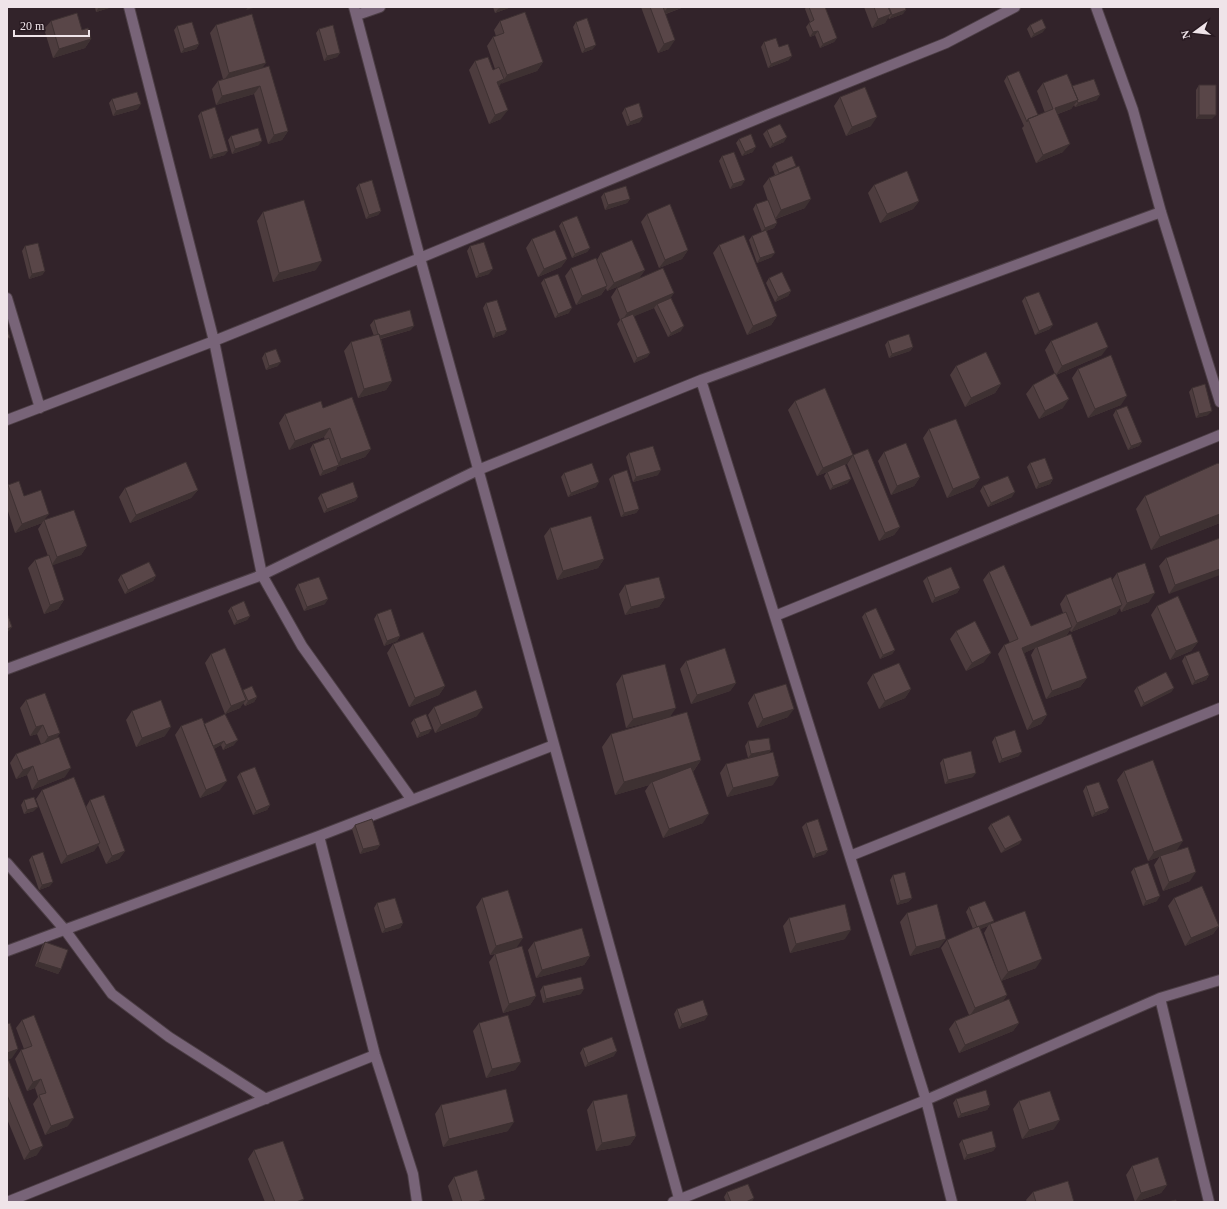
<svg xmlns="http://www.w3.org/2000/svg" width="1227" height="1209" viewBox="0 0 1227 1209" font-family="'Times New Roman',serif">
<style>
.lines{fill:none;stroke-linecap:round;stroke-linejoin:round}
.minor-casing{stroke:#4c3e45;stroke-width:12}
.minor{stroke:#786478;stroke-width:10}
.wall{fill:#4d3c3e}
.shaded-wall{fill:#3e3132}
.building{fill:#594648;stroke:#3e3132}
</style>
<rect width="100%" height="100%" fill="#32232a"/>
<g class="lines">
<g class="minor-casing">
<path id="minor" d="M129,7L214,341L262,575L302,646L412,800
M354,7L420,258L680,1202
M1096,7L1133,110L1161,212L1220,402
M357,15L380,7
M7,298L40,408
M701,380L926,1100L952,1202
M7,420L214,341L420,258L769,114L946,43L1015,7
M775,616L1220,435
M7,669L262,575L478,470L701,380L1161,212
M319,836L375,1055L413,1174L417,1202
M850,856L1220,708
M7,863L65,930L112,994L169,1037L266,1099
M7,951L319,836L554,745
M1160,998L1209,1202
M7,1202L375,1055
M673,1202L926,1100L1160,998L1220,980"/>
</g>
<use href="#minor" class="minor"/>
</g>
<path class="wall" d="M95,7H110L109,8L96,12Z
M493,7H511L495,13Z
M641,7H684L666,14L669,49L658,53Z
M806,7H825L837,38L834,42L820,48L815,35L810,37L806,27L809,23L810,22L805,9Z
M864,7H905L903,14L889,19L888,17L885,23L872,28Z
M51,21L82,30L91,39L85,48L53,58L44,29Z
M500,21L543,62L537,71L501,83L499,86L501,119L489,124L469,70L475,61L493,70L495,69L487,46L493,37L496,36L494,30Z
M576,22L593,49L582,53L573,27Z
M216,25L262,68L288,131L282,140L268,144L254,94L216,105L212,89L218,81L223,79L210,33Z
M1030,25L1043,32L1031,38L1027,29Z
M177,26L199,44L196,49L181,53L174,30Z
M319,29L340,53L337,57L324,61L316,33Z
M764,42L779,47L789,60L768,68L761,47Z
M1007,76L1038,115L1045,113L1037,91L1043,83L1072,86L1097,100L1075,107L1074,105L1071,109L1058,114L1063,152L1036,163L1022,128L1024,126L1004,81Z
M1199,85L1212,119H1196V90Z
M840,97L871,126L846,136L834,106Z
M112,99L138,109L113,116L109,103Z
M625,108L640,122L627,126L622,113Z
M201,112L225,155L210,159L198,116Z
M767,130L784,142L770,148L763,134Z
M231,136L259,145L232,154L228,140Z
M739,139L753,152L742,156L736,143Z
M722,156L742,185L730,189L719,161Z
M775,163L796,166L795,168L805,208L776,219L777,223L774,228L766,231L772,257L757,263L749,240L752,236L762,232L753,209L756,204H769L763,186L769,178L775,175L772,167Z
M359,184L381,211L378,215L366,219L356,188Z
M874,185L919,201L913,209L880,223L868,193Z
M604,193L630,199L627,203L605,210L601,197Z
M263,212L316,270L273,282L257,221Z
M647,214L688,250L682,259L659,268L641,222Z
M562,222L590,248L587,252L572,258L559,226Z
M532,239L567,259L561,267L538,277L526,248Z
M719,245L777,316L771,325L747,335L713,253Z
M25,246L45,271L42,275L29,279L22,251Z
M470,246L489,274L476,278L467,251Z
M601,253L645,270L639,278L607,291L606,288L601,295L576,305L565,276L571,268L597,260Z
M769,278L791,291L788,296L775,302L766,283Z
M544,279L569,313L555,318L541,283Z
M617,288L671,298L681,331L668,337L654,308L634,316L650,353L647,357L634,363L617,324L620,320L611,297Z
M1025,297L1050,329L1035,335L1022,301Z
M486,303L507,330L504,334L493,338L483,308Z
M374,320L411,330L381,339L392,381L386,390L358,398L344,351L351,342L374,336L370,325Z
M888,341L913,347L910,351L889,358L885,345Z
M1051,341L1102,355L1056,375L1063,408L1039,419L1026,394L1033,385L1055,374L1045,350Z
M265,353L278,366L266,370L262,358Z
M956,366L1001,384L995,393L965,407L950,375Z
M1078,369L1121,405L1088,418L1072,378Z
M1192,388L1208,415L1196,418L1189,392Z
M795,401L847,464H845L848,483L830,490L824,476L827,472L817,476L788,410Z
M323,408L371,449L365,457L337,467L336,470L320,476L310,449L313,444L325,440L324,437L289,450L279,423L285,414Z
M1116,410L1142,442L1139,446L1128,450L1113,415Z
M929,429L980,478L974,487L947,498L923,438Z
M884,452L920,477L914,486L891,495L878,461Z
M629,453L658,475L633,482L626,457Z
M853,455L900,527L894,535L879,541L847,464Z
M1030,463L1053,479L1050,484L1036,489L1027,467Z
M1220,464V523L1151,550L1136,509L1145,496Z
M564,473L596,487L568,497L561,477Z
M613,475L639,509L636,513L621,517L609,479Z
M8,485L24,496L45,520L87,546L81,555L52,565L64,600L58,609L44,614L28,568L35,560L48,556L38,529L42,523L15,533L7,508V486Z
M983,486L1012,497L988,507L980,491Z
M125,488L198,490L191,498L130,523L119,497Z
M321,494L358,497L355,501L324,513L318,498Z
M550,528L604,559L598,568L557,580L544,536Z
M1220,538L1169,594L1159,566L1166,558Z
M989,572L1031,626L1063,613L1060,604L1066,595L1112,580L1117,573L1149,602L1121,612L1120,608L1116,614L1071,632L1070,630L1066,636L1087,678L1080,687L1046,699L1031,655L1035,648L1024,653L1047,715L1041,724L1027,730L998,654L1004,645L1010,643L983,580Z
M121,575L156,576L153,581L125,594L118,580Z
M927,577L960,588L957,593L932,603L923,581Z
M298,584L325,604L304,611L295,589Z
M625,585L665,598L659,607L625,615L619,594Z
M1157,606L1198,642L1191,651L1170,660L1151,615Z
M231,607L250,616L247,620L234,625L228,611Z
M865,613L895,650L892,654L880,659L862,617Z
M377,614L400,636L397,641L384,646L374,619Z
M956,631L984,662L966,671L950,639Z
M393,644L445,686L439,695L409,707L387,653Z
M211,654L242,691L243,690L257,697L254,702L245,706L243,703L240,708L225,714L205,663Z
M1185,656L1209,675L1206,680L1192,685L1182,661Z
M686,661L736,683L730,691L691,704L680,669Z
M873,674L911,689L905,698L879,709L867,683Z
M622,675L670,717L626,728L616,684Z
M1137,687L1174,688L1171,692L1141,707L1134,691Z
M754,694L788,717L757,728L748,703Z
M26,700L60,733L56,738L65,777L32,790L27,775L16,779L10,763L16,754L41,744L37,734L30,736L20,708Z
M434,707L477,716L435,733L428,715Z
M132,711L165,736L136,747L126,720Z
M414,719L429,733L417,738L411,723Z
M204,724L234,745L223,750L221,745L214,749L220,790L200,798L175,735L181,726Z
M611,734L701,760L693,772L703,823L663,838L645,791L649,785L615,795L602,747Z
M995,737L1019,756L999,763L992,742Z
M748,741L771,750L769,752L773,785L727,797L720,773L726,764L748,758L745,746Z
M943,759L973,777L945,784L940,763Z
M1124,771L1177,850L1148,861L1117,780Z
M240,773L270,805L267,810L253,815L237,777Z
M1086,786L1109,808L1106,812L1092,817L1083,791Z
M42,790L86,807L90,800L125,851L119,859L106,864L98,845L94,851L61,864L36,799Z
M24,800L34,811L24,814L21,805Z
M806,823L828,850L825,854L813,858L802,827Z
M991,824L1022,840L1019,844L1001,853L988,828Z
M355,825L380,845L377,849L360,854L352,829Z
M32,856L50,886L39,890L29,860Z
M1160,856L1190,881L1163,891L1154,865Z
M1134,868L1157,901L1143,906L1131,872Z
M893,875L912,898L908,902L897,905L890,880Z
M482,898L517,947L499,952L536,996L530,1005L503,1013L489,962L495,954L490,955L476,907Z
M1174,898L1219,926L1213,934L1185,946L1168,906Z
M377,903L403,923L400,928L382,933L374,908Z
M969,907L994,921L992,923L1036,968L1001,981L984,933L988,926L980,929L1007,995L1003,1001L1019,1023L1013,1031L959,1053L949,1029L955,1021L969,1015L941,948L947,940L973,929L966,912Z
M907,913L940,947L910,956L900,922Z
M789,918L845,939L790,953L783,926Z
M45,942L61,969L58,974L35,966L42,946Z
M534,942L590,956L584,965L536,978L528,950Z
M543,986L581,994L543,1003L540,991Z
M677,1009L705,1020L679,1029L674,1014Z
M22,1020L68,1126L45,1135L33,1104L38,1097L35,1088L27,1091L15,1059L21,1050L24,1049L16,1028Z
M479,1023L521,1062L515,1070L486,1078L473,1031Z
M7,1024L12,1058L8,1059L37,1155L24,1160L7,1119Z
M583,1048L614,1056L585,1067L580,1053Z
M956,1099L990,1105L987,1110L958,1118L953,1103Z
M593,1101L636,1136L630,1145L596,1151L587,1110Z
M1019,1101L1054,1129L1022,1139L1013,1109Z
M441,1105L508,1131L443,1147L435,1114Z
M962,1140L996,1147L993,1151L964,1160L959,1144Z
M254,1150L302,1202H265L248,1159Z
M1132,1166L1167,1185L1161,1193L1135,1202L1126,1175Z
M454,1177L483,1202H453L448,1186Z
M727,1192L752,1202H726L724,1197Z
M1033,1192L1074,1202H1027L1026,1200Z"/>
<path class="shaded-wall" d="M99,7H110L109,8L96,12Z
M248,7H257L246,10Z
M503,7H511L495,13L498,9Z
M668,7H684L662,15Z
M906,10L903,14L889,19L892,15Z
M891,14L885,23L872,28L878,19Z
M1046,28L1043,32L1031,38L1034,34Z
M818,31L815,35L810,37L813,32Z
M837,38L834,42L820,48L823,44Z
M91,39L85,48L53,58L59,49Z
M675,40L669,49L658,53L664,44Z
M199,44L196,49L181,53L184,49Z
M596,45L593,49L582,53L585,49Z
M340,53L337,57L324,61L327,56Z
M792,56L789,60L768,68L771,64Z
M543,62L537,71L501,84L507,75Z
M266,63L260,71L223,82L229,73Z
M504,79L498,88L497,82Z
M260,86L254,94L216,105L222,96Z
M1100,95L1097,100L1075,107L1078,103Z
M1078,100L1071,109L1049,117L1055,108Z
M141,104L138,109L113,116L116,111Z
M508,110L501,119L489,124L495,115Z
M1199,115H1216L1212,119H1196Z
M643,117L640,122L627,126L630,122Z
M877,117L871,126L846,136L852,127Z
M288,131L282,140L268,144L274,135Z
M787,137L784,142L770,148L773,144Z
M262,141L259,145L232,154L235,149Z
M1070,144L1063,152L1036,163L1043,155Z
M756,147L753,152L742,156L745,152Z
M228,151L225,155L210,159L213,155Z
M796,166L793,171L775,177L779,173Z
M745,180L742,185L730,189L733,184Z
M630,199L627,203L605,210L608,205Z
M811,199L805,208L775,219L781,210Z
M919,201L913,209L880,223L887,214Z
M381,211L378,215L366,219L369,215Z
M777,223L774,228L762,232L765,228Z
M590,248L587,252L572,258L575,254Z
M688,250L682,259L659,268L665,260Z
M775,253L772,257L757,263L760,258Z
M567,259L561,267L538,277L544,269Z
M322,261L316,270L273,282L279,273Z
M493,269L489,274L476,278L479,274Z
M645,270L639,278L607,291L614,283Z
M45,271L42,275L29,279L32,274Z
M607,286L601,295L576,305L582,296Z
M791,291L788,296L775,302L778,297Z
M674,293L668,302L657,304L654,308L621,322L627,313Z
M572,308L569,313L555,318L558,314Z
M777,316L771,325L747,335L753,326Z
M1053,325L1050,329L1035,335L1039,331Z
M414,326L411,330L375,340L378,336Z
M684,326L681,331L668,337L671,333Z
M507,330L504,334L493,338L496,333Z
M913,347L910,351L889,358L892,354Z
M1108,347L1102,355L1056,375L1062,366Z
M650,353L647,357L634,363L637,358Z
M281,362L278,366L266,370L269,366Z
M392,381L386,390L358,398L364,389Z
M1001,384L995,393L965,407L971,398Z
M1127,396L1121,405L1088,418L1095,409Z
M1069,399L1063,408L1039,419L1045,411Z
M1212,411L1208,415L1196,418L1199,414Z
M330,428L324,437L289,450L295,441Z
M1142,442L1139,446L1128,450L1131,446Z
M371,449L365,457L337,467L336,470L320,476L323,471L337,466L341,459Z
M853,455L847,464L817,476L823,468Z
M661,470L658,475L633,482L636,477Z
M920,477L914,486L891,495L897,486Z
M980,478L974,487L947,498L953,489Z
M851,479L848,483L830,490L833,486Z
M1053,479L1050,484L1036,489L1039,484Z
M599,482L596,487L568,497L571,493Z
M198,490L191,498L130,523L136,515Z
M1015,492L1012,497L988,507L991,503Z
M358,497L355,501L324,513L327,509Z
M639,509L636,513L621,517L624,513Z
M49,514L42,523L15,533L22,524Z
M1220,514V523L1151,550L1160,537Z
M900,527L894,535L879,541L885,533Z
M87,546L81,555L51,566L57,557Z
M604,559L598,568L557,580L563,571Z
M1220,569V575L1169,594L1175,585Z
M156,576L153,581L125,594L128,590Z
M960,588L957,593L932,603L935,598Z
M1155,593L1149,602L1121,612L1127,603Z
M665,598L659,607L625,615L631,607Z
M328,599L325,604L304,611L307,607Z
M64,600L58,609L44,614L50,605Z
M1122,605L1116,614L1071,632L1077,623Z
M250,616L247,620L234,625L237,621Z
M12,627L9,631L7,632V629Z
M1072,627L1066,636L1037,647L1035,648L1016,657L1022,648Z
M400,636L397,641L384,646L387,641Z
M1198,642L1191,651L1170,660L1176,651Z
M895,650L892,654L880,659L883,655Z
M991,653L984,662L966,671L972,663Z
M1209,675L1206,680L1192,685L1195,681Z
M1087,678L1080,687L1046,699L1052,691Z
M736,683L730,691L691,704L697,695Z
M445,686L439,695L409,707L415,698Z
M1174,688L1171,692L1141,707L1144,703Z
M911,689L905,698L879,709L885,701Z
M257,697L254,702L245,706L248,701Z
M246,700L240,708L225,714L231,706Z
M483,708L477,716L435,733L441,725Z
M676,708L670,717L626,728L633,719Z
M794,709L788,717L757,728L763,719Z
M1047,715L1041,724L1027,730L1033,721Z
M43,725L37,734L30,736L36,727Z
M171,727L165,736L136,747L142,738Z
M432,729L429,733L417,738L420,733Z
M60,733L54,742L42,746L48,737Z
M238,740L234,745L223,750L226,745Z
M224,741L221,745L210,751L213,746Z
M771,750L768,754L748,758L751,754Z
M1022,752L1019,756L999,763L1002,759Z
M701,760L692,773L652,782L649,785L615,795L624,782Z
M33,766L27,775L16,779L23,770Z
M71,768L65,777L32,790L38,781Z
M976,773L973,777L945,784L948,780Z
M779,776L773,785L727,797L733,788Z
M227,781L220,790L200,798L206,790Z
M270,805L267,810L253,815L256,811Z
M38,807L34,811L24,814L27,810Z
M1109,808L1106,812L1092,817L1095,813Z
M709,814L703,823L663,838L669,829Z
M1022,840L1019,844L1001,853L1005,849Z
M1183,841L1177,850L1148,861L1154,852Z
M100,843L94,851L61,864L67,856Z
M380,845L377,849L360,854L363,849Z
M828,850L825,854L813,858L816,854Z
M125,851L119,859L106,864L112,856Z
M1196,872L1190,881L1163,891L1169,882Z
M53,882L50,886L39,890L42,885Z
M1160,896L1157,901L1143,906L1146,901Z
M912,898L908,902L897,905L900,901Z
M994,921L990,925V924L988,926L974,932L977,927Z
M403,923L400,928L382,933L385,929Z
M1219,926L1213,934L1185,946L1191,938Z
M851,930L845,939L790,953L796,944Z
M523,938L517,947L490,955L496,946Z
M946,939L940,947L910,956L916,947Z
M590,956L584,965L536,978L542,970Z
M1042,959L1036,968L1001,981L1008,972Z
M38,962L61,969L58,974L35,966Z
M584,989L581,994L543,1003L546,999Z
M1007,995L1001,1004L969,1017L975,1008Z
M536,996L530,1005L503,1013L509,1004Z
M708,1015L705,1020L679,1029L682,1024Z
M1019,1023L1013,1031L959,1053L965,1045Z
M18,1049L12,1058L7,1060V1053Z
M617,1051L614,1056L585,1067L588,1063Z
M521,1062L515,1070L486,1078L492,1069Z
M41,1079L35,1088L27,1091L33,1082Z
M990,1105L987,1110L958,1118L961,1114Z
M74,1118L68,1126L45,1135L51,1126Z
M1060,1120L1054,1129L1022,1139L1029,1130Z
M514,1122L508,1131L443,1147L449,1139Z
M636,1136L630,1145L596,1151L602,1143Z
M43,1146L37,1155L24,1160L30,1151Z
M996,1147L993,1151L964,1160L967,1155Z
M1167,1185L1161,1193L1135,1202L1141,1193Z
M754,1198L752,1202H746Z
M304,1199L302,1202H296Z
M485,1199L483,1202H477Z"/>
<path class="building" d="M650,7H663L675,40L664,44Z
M809,7H825L837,38L823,44L818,31L813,32L809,23L814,20Z
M874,7H888L891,14L878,19Z
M889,7H905L906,10L892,15Z
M525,12L543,62L507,75L493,37L504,33L500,21Z
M77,13L82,30L88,28L91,39L59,49L51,21Z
M252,14L266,63L229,73L216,25Z
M587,18L596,45L585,49L576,22Z
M1042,19L1046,28L1034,34L1030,25Z
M192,22L199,44L184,49L177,26Z
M333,25L340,53L327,56L319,29Z
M776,38L779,47L788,44L792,56L771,64L764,42Z
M488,57L493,70L499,67L504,79L497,82L508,110L495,115L475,61Z
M269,66L288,131L274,135L260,86L222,96L218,81Z
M1019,71L1038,115L1028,119L1027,122L1007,76Z
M1067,74L1078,100L1055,108L1070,144L1043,155L1028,119L1053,109L1043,83Z
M1094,79L1100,95L1078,103L1077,100H1078L1072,86Z
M1199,85H1216V115H1199Z
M865,87L877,117L852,127L840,97Z
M137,92L141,104L116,111L112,99Z
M639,103L643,117L630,122L625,108Z
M215,107L228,151L213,155L201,112Z
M780,124L787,137L773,144L767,130Z
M258,128L262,141L235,149L231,136Z
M751,134L756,147L745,152L739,139Z
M734,152L745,180L733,184L722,156Z
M792,156L796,166L779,173L775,163Z
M799,166L811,199L781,210L769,178Z
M907,171L919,201L887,214L874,185Z
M372,180L381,211L369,215L359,184Z
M626,186L630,199L608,205L604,193Z
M304,200L322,261L279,273L263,212Z
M768,200L777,223L765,228L756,204Z
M670,204L688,250L665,260L647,214Z
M577,216L590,248L575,254L562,222Z
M555,230L567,259L544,269L532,239Z
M766,230L775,253L760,258L752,236Z
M744,235L777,316L753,326L719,245Z
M632,240L645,270L614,283L601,253Z
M484,242L493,269L479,274L470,246Z
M38,243L45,271L32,274L25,246Z
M596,258L607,286L582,296L571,268Z
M663,268L674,293L627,313L617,288Z
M782,272L791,291L778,297L769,278Z
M558,274L572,308L558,314L544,279Z
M1039,292L1053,325L1039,331L1025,297Z
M671,298L684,326L671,333L657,304Z
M497,300L507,330L496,333L486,303Z
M410,310L414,326L380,336L379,334H378L374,320Z
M633,314L650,353L637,358L621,319Z
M1097,322L1108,347L1062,366L1051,341Z
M7,328L10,338H7Z
M379,334L392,381L364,389L351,342Z
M909,334L913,347L892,354L888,341Z
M276,349L281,362L269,366L265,353Z
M986,352L1001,384L971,398L956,366Z
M1111,355L1127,396L1095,409L1078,369Z
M1055,373L1069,399L1045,411L1033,385Z
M1205,384L1212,411L1199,414L1192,388Z
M825,388L853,455L823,468L795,401Z
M352,397L371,449L341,459L330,428L295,441L285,414L321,401L323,408Z
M1127,406L1142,442L1131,446L1116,410Z
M956,419L980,478L953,489L929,429Z
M329,438L339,465L323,471L313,444Z
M906,443L920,477L897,486L884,452Z
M653,446L661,470L636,477L629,453Z
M868,449L900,527L885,533L853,455Z
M1045,458L1053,479L1039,484L1030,463Z
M186,462L198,490L136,515L125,488Z
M592,463L599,482L571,493L564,473Z
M1218,463L1220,464V514L1160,537L1145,496Z
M845,464L851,479L833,486L827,472Z
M627,470L639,509L624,513L613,475Z
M1008,476L1015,492L991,503L983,486Z
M19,481L24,496L41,490L49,514L22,524L8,485Z
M353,482L358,497L327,509L321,494Z
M74,510L87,546L57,557L44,520Z
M591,516L604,559L563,571L550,528Z
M1220,538V569L1175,585L1166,558Z
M49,555L64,600L50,605L35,560Z
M149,562L156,576L128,590L121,575Z
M1145,563L1155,593L1127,603L1117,573Z
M1004,565L1031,626L1066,612L1072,627L1022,648L1047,715L1033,721L1004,645L1018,639L989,572Z
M951,567L960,588L935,598L927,577Z
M319,577L328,599L307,607L298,584Z
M659,577L665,598L631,607L625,585Z
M1111,577L1122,605L1077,623L1066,595Z
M1178,596L1198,642L1176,651L1157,606Z
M244,601L250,616L237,621L231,607Z
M876,608L895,650L883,655L865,613Z
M391,609L400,636L387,641L377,614Z
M7,613L12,627L7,629Z
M975,621L991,653L972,663L956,631Z
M423,632L445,686L415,698L393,644Z
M1071,634L1087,678L1052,691L1037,647Z
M225,648L246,700L231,706L211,654Z
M725,648L736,683L697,695L686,661Z
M1199,651L1209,675L1195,681L1185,656Z
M899,663L911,689L885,701L873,674Z
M665,664L676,708L633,719L622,675Z
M1166,672L1174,688L1144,703L1137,687Z
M786,684L794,709L763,719L754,694Z
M252,686L257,697L248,701L243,690Z
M476,690L483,708L441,725L434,707Z
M45,693L60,733L48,737L43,725L36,727L26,700Z
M161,700L171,727L142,738L132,711Z
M687,712L701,760L624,782L611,734Z
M225,714L238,740L226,745L224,741L213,746L204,724Z
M426,714L432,729L420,733L414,719Z
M202,718L227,781L206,790L181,726Z
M1015,730L1022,752L1002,759L995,737Z
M59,737L71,768L38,781L33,766L23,770L16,754Z
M769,738L771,750L751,754L748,741Z
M971,751L976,773L948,780L943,759Z
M773,752L779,776L733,788L726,764Z
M1153,760L1183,841L1154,852L1124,771Z
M255,767L270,805L256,811L240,773Z
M691,767L709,814L669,829L652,782Z
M74,777L100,843L67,856L42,790Z
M1099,782L1109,808L1095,813L1086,786Z
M104,795L125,851L112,856L90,800Z
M34,797L38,807L27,810L24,800Z
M1009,815L1022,840L1005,849L991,824Z
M372,819L380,845L363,849L355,825Z
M818,819L828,850L816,854L806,823Z
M1188,847L1196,872L1169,882L1160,856Z
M43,852L53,882L42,885L32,856Z
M1148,863L1160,896L1146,901L1134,868Z
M905,872L912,898L900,901L893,875Z
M1202,886L1219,926L1191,938L1174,898Z
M508,890L523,938L496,946L482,898Z
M395,898L403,923L385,929L377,903Z
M985,901L994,921L977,927L969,907Z
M845,904L851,930L796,944L789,918Z
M937,904L946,939L916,947L907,913Z
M1025,911L1042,959L1008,972L990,924Z
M979,926L1007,995L975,1008L947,940Z
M582,928L590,956L542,970L534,942Z
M45,942L68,950L61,969L38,962Z
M522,946L536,996L509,1004L495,954Z
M581,977L584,989L546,999L543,986Z
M1009,999L1019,1023L965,1045L955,1021Z
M703,1000L708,1015L682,1024L677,1009Z
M34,1015L74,1118L51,1126L39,1095L46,1093L41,1079L33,1082L21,1050L32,1046L22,1020Z
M508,1015L521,1062L492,1069L479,1023Z
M10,1023L18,1049L7,1053V1024Z
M612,1037L617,1051L588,1063L583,1048Z
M7,1056L43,1146L30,1151L7,1095Z
M506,1089L514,1122L449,1139L441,1105Z
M986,1090L990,1105L961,1114L956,1099Z
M1050,1091L1060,1120L1029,1130L1019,1101Z
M627,1094L636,1136L602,1143L593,1101Z
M992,1131L996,1147L967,1155L962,1140Z
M283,1141L304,1199L296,1202H275L254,1150Z
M1158,1157L1167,1185L1141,1193L1132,1166Z
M477,1170L485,1199L477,1202H462L454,1177Z
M1068,1181L1074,1202H1036L1033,1192Z
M748,1184L754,1198L746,1202H731L727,1192Z
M1176,1200V1202H1167Z"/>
<rect width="1227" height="1209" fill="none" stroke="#efe4e9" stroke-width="16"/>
<g transform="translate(1195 32) rotate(255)" stroke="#281a21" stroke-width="3" paint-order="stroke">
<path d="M0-3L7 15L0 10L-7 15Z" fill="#efe4e9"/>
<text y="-6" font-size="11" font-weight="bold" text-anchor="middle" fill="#efe4e9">N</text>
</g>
<path d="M14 30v6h75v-6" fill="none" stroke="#efe4e9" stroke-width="2"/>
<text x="20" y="30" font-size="12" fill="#efe4e9" stroke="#281a21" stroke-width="3" paint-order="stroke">20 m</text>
</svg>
